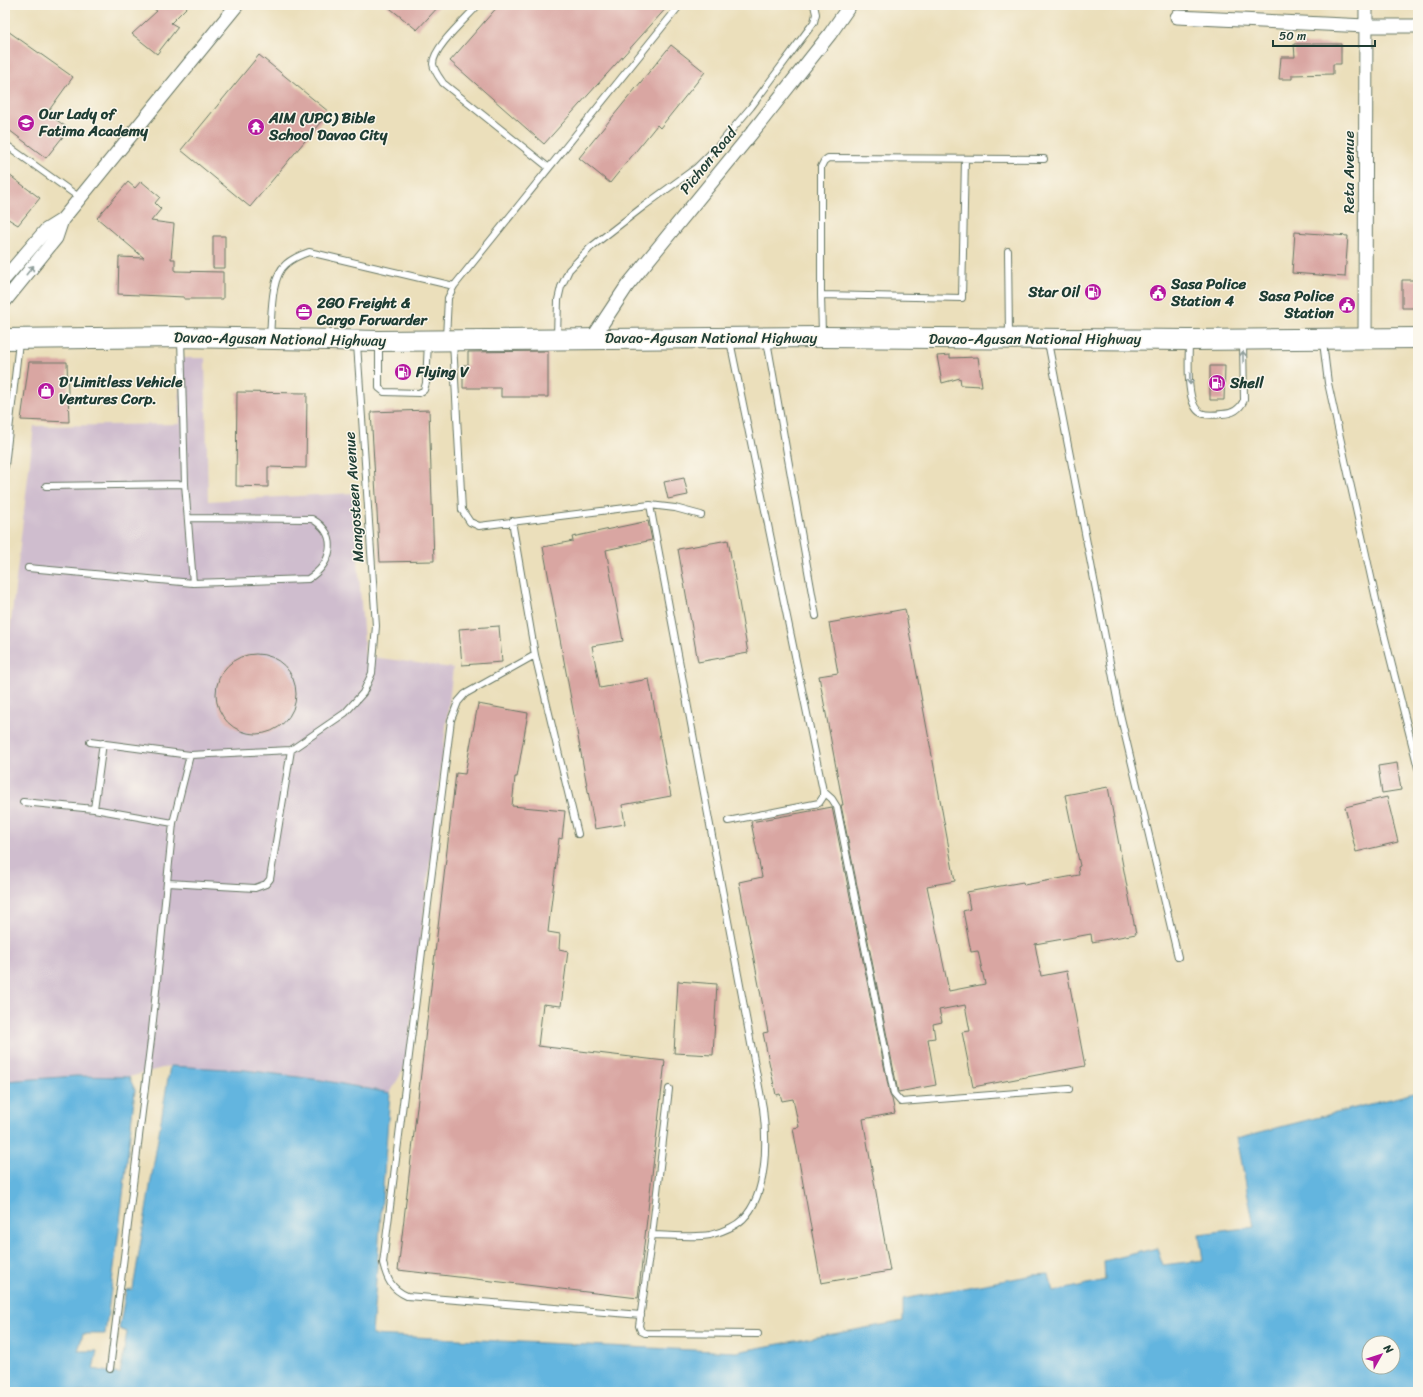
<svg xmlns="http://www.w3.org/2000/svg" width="1423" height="1397" viewBox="0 0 1423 1397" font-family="Sriracha,sans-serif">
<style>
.industrial{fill:#cfbdce}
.water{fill:#64b5df;stroke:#42798a;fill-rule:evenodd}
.building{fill:#d9a6a2}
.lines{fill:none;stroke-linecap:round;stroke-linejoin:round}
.lane-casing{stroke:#667663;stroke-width:8}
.street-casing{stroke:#667663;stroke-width:15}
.primary-casing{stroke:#667663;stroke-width:22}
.lane{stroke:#fff;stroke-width:6}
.street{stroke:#fff;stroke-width:13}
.primary{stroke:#fff;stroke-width:20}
.oneway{stroke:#8f9e9a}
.labels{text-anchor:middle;stroke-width:3;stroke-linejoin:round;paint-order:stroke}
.poi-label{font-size:15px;font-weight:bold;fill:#1f3d34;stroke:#fbf7ec;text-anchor:start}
.street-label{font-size:15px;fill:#1f3d34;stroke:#fbf7ec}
</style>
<rect width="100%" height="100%" fill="#fbf7ec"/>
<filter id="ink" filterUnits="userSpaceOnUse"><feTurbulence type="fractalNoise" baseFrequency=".025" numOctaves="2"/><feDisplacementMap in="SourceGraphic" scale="8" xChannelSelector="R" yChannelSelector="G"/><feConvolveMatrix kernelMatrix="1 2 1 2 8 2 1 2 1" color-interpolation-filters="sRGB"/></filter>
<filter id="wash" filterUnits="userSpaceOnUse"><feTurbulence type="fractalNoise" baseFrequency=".012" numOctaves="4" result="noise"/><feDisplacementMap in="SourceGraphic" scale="16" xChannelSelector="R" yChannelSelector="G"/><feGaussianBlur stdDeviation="0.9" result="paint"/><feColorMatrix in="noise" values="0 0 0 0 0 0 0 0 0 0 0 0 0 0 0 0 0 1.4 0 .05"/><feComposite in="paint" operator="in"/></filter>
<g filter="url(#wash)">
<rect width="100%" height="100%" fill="#ebdfbb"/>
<path class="industrial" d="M179,358H205L208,501L353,493L365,656L453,668L406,1065L390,1093L321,1080L245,1070L170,1066L129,1077L76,1076L5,1081V673L34,426L180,424Z"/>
<path class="water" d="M170,1066L245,1070L321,1080L390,1093L372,1335L736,1352L903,1321V1299L1034,1275L1049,1274L1053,1292L1105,1280L1104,1261L1157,1248L1163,1265L1203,1260L1199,1234L1254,1227L1237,1138L1418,1092V1392H5V1081L76,1076L129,1077L135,1090L119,1230L105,1334H83L78,1351H97L93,1369L120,1374L127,1332L119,1329L126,1290L133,1289ZM1369,1343H1393V1367H1369Z"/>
<g id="blocks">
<path class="building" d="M148,5H189L171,23L178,27L157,54L132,34L157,11Z
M386,5H440L417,30Z
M499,5H669L544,144L450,61Z
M5,29L73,77L47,113L69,129L46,158L5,127Z
M1294,44H1341V64H1333V74L1292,75V79H1279L1281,57H1295Z
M671,45L705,72L660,128L657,125L610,183L579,158Z
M259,55L329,112L250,207L181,150Z
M5,172L40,198L18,225L5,217Z
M141,181L160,197L155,203L161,209L151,221L174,224L171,259H175V271L223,272V299H184V297L118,294L119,257L144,258L97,218L128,182L135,188Z
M1295,232L1348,236L1345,277L1292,273Z
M213,236H225V268H213Z
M1402,280H1418V308H1402Z
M548,351V397H501V388H463V365H468V352Z
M950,355V358L978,357L982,386L961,385L960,378L942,383L937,356Z
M29,362H67L69,422L21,420Z
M1210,366H1225L1224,400H1210Z
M237,392L307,393L306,468L268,467V487L236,486Z
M429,410L434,561L380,562L371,412Z
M684,478L688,495L668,499L664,482Z
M648,521L652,540L606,550L623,641L592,646L600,688L649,679L671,796L622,805L625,824L595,829L543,547L573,541L572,537Z
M728,540L748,653L698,662L678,549Z
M905,609L955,881L927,886L949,991L985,984L978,951L971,952L963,911L970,909L967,892L1023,882L1024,885L1079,875L1078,867L1080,866L1065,795L1108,787L1136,934L1092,942L1091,934L1035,944L1041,976L1067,971L1085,1066L973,1087L962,1032L970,1031L965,1005L939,1010L942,1022L933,1024L935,1038L928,1039L936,1085L898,1092L841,805H843L819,676L838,673L829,623Z
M499,626L502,662L462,665L459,629Z
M216 694a40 40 0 1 1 80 0a40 40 0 1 1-80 0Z
M478,704L528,713L517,777H515L512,806L565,811L562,839L559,838L548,932L560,934L559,949L568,951L561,1006L543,1004L538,1046L665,1061L638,1298L398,1270L456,773L465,774Z
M1397,763L1401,790L1382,793L1378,766Z
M1387,797L1398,842L1356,852L1345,807Z
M832,807L890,1095L892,1099L895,1113L863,1119L890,1271L821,1283L793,1128L799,1127L793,1099L782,1101L780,1094L776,1095L763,1033L768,1032L739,882L762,877L751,822Z
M678,981L717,984L713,1055L674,1053Z"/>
</g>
</g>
<g filter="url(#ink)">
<use href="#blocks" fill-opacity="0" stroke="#667663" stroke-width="1"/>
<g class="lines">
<g class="lane-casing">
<path id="lane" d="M478,5C467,18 433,47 433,64C434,71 439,77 443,83L548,167
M5,144L80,198
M965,159L962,298L821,295V167L824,161L828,158L1044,159
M1008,251L1009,335
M821,295L822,334
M270,336C272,316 270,277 286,264C293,258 300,255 309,252L454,286
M557,337L558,300L561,287L569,270L591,247L644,206L696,168L719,145L751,107L814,22L816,14L814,5
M446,338L448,298L454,286L680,5
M181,339L185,484L193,583
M767,341L816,616
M453,342L462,510L470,522L479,526L650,505L763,1108C767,1141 768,1194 743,1219C735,1227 721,1232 710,1235C694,1238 669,1235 652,1235
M1048,342L1120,714L1178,957
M1189,342C1189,358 1185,405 1201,413C1207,416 1215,415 1222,414C1233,414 1240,409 1244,400L1243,342
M1323,342L1328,383L1381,622L1418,768
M379,343V388L384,392L419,393L424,390L426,383L428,342
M5,466L19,342
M46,486L185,484
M650,505L675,508L701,515
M512,521L535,655L465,694L458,702L451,720L383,1263C387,1279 391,1289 407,1296L641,1315
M28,568L193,583L308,579C332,564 340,535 312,519L188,518
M535,655L578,834
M90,742L190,755L291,750L345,713L363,693L372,673L376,626L357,344
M823,791L832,799L837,807L894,1094L901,1102L1069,1089
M23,802L94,809L173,823
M94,809L103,743
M728,821L819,803L823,797V791L730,341
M168,883L255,888L266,884L270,879L291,750
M669,1089L652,1235L639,1326L641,1331L645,1333L758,1334
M110,1369L151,1040L173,823L190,755"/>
</g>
<g class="street-casing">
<path id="street" d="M1177,17L1366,26H1418
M5,278L46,230L62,220L237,5
M5,301L56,238L62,220
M592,339L627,286L751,134L830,34L850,5
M1365,339L1366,5"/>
</g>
<g class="primary-casing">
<path id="primary" d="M5,339L181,337L379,341L822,337L1189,340L1418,338"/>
</g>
<use href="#lane" class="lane"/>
<use href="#street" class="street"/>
<use href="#primary" class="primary"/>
</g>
<defs><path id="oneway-shaft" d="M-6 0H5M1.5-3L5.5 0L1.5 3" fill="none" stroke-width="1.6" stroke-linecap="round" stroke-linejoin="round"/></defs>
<g class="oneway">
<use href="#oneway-shaft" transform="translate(30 270) rotate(-51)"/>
<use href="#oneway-shaft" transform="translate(1243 357) rotate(-91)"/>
<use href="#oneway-shaft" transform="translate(1190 379) rotate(89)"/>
</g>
</g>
<defs>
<g id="school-disc" transform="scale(0.9)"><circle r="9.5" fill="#b5179e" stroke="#fbf7ec"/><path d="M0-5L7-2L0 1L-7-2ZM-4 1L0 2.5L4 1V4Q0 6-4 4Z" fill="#fff"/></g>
<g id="temple-disc" transform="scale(0.9)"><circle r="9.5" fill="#b5179e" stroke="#fbf7ec"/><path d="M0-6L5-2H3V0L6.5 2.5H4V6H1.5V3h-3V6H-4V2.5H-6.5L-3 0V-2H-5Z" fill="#fff"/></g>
<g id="fuel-disc" transform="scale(0.9)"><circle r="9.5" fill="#b5179e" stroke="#fbf7ec"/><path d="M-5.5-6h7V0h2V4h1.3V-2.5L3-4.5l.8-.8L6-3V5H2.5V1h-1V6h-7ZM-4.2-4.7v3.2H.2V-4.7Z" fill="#fff"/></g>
<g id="civic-disc" transform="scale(0.9)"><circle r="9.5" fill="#b5179e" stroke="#fbf7ec"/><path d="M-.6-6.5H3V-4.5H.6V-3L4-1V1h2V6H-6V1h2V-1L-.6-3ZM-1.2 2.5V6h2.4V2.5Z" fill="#fff"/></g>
<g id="office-disc" transform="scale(0.9)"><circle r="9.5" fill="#b5179e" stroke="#fbf7ec"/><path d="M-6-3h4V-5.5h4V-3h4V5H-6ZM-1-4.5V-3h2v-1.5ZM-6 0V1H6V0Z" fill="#fff"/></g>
<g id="shop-disc" transform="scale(0.9)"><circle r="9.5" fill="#b5179e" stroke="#fbf7ec"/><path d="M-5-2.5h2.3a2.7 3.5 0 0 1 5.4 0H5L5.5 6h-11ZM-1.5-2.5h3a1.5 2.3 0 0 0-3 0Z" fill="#fff"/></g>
</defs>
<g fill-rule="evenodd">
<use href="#school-disc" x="26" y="123"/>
<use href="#temple-disc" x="256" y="127"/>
<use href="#fuel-disc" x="1093" y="292"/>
<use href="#civic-disc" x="1158" y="293"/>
<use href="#civic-disc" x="1347" y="305"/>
<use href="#office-disc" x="304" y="312"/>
<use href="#fuel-disc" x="403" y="372"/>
<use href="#fuel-disc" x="1217" y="383"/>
<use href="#shop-disc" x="46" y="391"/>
</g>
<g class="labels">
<g class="poi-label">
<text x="39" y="119">Our Lady of<tspan x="39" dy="17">Fatima Academy</tspan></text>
<text x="269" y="123">AIM (UPC) Bible<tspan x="269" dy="17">School Davao City</tspan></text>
<text x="1171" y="289">Sasa Police<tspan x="1171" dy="17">Station 4</tspan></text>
<text x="1080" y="297" text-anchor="end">Star Oil</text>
<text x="1334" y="301" text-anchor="end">Sasa Police<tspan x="1334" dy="17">Station</tspan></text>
<text x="317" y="308">2GO Freight &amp;<tspan x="317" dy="17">Cargo Forwarder</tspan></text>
<text x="416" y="377">Flying V</text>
<text x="59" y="387">D'Limitless Vehicle<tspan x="59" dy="17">Ventures Corp.</tspan></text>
<text x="1230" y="388">Shell</text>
</g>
<g class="street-label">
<text transform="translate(708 161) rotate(-51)" y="5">Pichon Road</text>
<text transform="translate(1349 172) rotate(-90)" y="5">Reta Avenue</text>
<text x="711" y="343">Davao-Agusan National Highway</text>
<text transform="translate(280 339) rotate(1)" y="5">Davao-Agusan National Highway</text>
<text x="1035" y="344">Davao-Agusan National Highway</text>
<text transform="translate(354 497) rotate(-94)" y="5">Mangosteen Avenue</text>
</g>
</g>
<rect width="1423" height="1397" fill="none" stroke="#fbf7ec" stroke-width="20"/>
<g transform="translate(1381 1355) rotate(51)"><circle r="19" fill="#fbf7ec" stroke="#a3ada2"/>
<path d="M0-3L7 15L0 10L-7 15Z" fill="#b5179e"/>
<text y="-6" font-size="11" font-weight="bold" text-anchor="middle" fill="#1f3d34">N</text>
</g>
<path d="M1273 40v6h102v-6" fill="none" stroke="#1f3d34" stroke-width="2"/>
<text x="1279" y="40" font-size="12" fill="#1f3d34" stroke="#fbf7ec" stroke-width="3" paint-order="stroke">50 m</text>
</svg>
